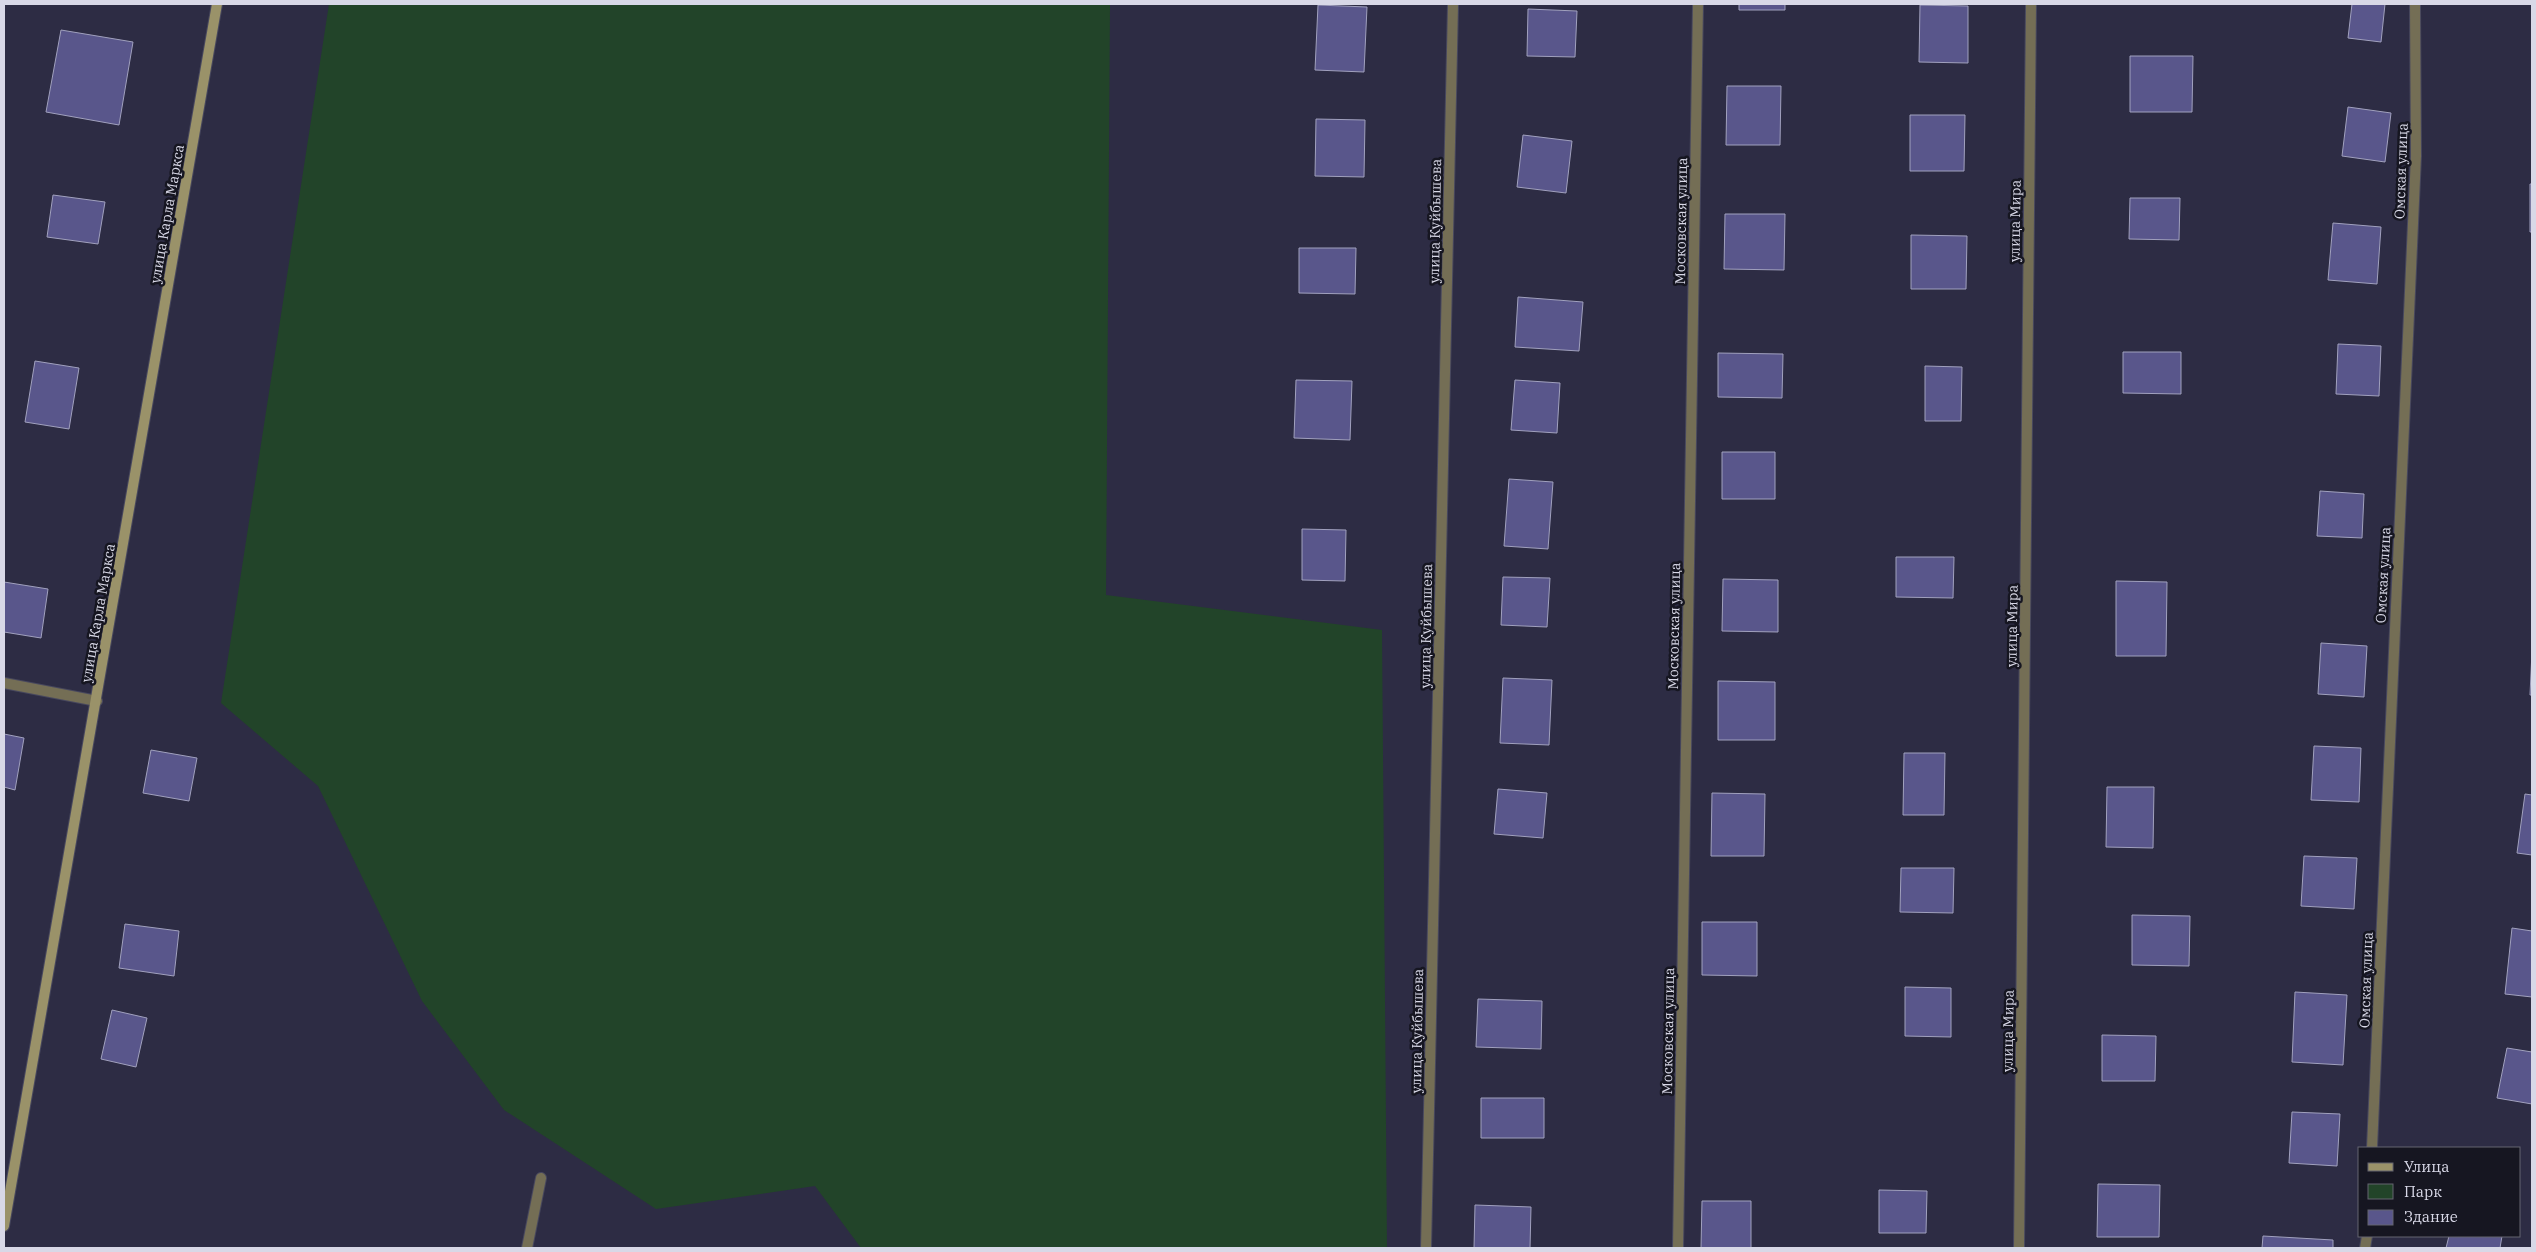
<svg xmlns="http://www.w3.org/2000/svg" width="2536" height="1252" viewBox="0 0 2536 1252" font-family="'IBM Plex Serif',serif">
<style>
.green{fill:#224429}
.building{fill:#59568b;stroke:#a1a1be}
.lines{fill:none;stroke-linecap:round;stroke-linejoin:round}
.street-casing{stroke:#48485e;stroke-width:12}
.secondary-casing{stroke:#48485e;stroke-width:12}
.street{stroke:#746e55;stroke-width:10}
.secondary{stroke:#9a9269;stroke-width:10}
.labels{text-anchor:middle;stroke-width:5;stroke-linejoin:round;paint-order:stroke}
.street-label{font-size:14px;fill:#d8d8e7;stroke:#161621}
</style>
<rect width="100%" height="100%" fill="#2d2c44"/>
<path class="green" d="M329,4H1110L1106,595L1382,630L1387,1248H861L815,1186L656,1209L504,1110L422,1001L318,786L221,703Z"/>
<path class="building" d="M1739,4H1785V10H1739Z
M2352,4H2385L2381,42L2348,38Z
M1318,5L1367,7L1364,72L1315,70Z
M1920,5L1968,6V63L1919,62Z
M1528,9L1577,11L1575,57L1527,56Z
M61,30L133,42L119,125L46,112Z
M2130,56H2193L2192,112H2130Z
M1727,86H1781L1780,145H1726Z
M2348,107L2391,113L2385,162L2342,156Z
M1910,115H1965L1964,171H1910Z
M1316,119L1365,120L1364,177L1315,176Z
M1523,135L1572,141L1566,193L1517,187Z
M2530,184H2532V232H2530Z
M53,195L105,202L98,244L47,237Z
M2130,198H2180L2179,240L2129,239Z
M1725,214H1785L1784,270L1724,269Z
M2333,223L2381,227L2377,284L2328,280Z
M1911,235L1967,236L1966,289H1911Z
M1299,248H1356L1355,294L1299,293Z
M1518,297L1583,302L1579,351L1515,347Z
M2338,344L2381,346L2379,396L2336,394Z
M2123,352H2181V394L2123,393Z
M1718,353L1783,354L1782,398L1718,397Z
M35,361L79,368L69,429L25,422Z
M1925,366L1962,367L1961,421H1925Z
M1296,380L1352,381L1350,440L1294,438Z
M1515,380L1560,383L1557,433L1511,430Z
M1722,452H1775V499H1722Z
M1509,479L1553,482L1548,549L1504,546Z
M2320,491L2364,494L2362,538L2317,536Z
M1302,529L1346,530L1345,581L1302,580Z
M1896,557H1954L1953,598L1896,597Z
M1503,577L1550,578L1547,627L1501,625Z
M1723,579L1778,580V632L1722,631Z
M2116,581L2167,582L2166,656H2116Z
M4,582L48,589L41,638L4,632Z
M2321,643L2367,646L2364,697L2318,694Z
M2532,651V695H2530Z
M1503,678L1552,680L1549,745L1500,743Z
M1718,681L1775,682V740H1718Z
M4,734L24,738L15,790L4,787Z
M2314,746L2361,748L2359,802L2311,800Z
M151,750L197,758L189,801L143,793Z
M1904,753H1945L1944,815H1903Z
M2107,787H2154L2153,848L2106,847Z
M1498,789L1547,793L1543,838L1494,834Z
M1712,793L1765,794L1764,856H1711Z
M2525,794L2532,795V855L2517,853Z
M2304,856L2357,858L2354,909L2301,906Z
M1901,868H1954L1953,913L1900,912Z
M2132,915L2190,916L2189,966L2132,965Z
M1702,922H1757V976L1702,975Z
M125,924L179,931L174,976L119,968Z
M2512,928L2532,931V997L2505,994Z
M1905,987L1951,988V1037L1905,1036Z
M2295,992L2347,995L2343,1065L2292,1062Z
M1478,999L1542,1001L1541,1049L1476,1047Z
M112,1010L147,1018L136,1067L101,1059Z
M2102,1035L2156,1036L2155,1081H2102Z
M2507,1048L2532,1052V1104L2497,1098Z
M1481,1098H1544V1138H1481Z
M2292,1112L2340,1114L2337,1166L2289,1163Z
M2098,1184L2160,1185L2159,1237H2097Z
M1879,1190L1927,1191L1926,1233H1879Z
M1702,1201H1751V1248H1701Z
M1475,1205L1531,1207L1530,1248H1474Z
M2263,1236L2333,1240V1248H2262Z
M2449,1236H2502L2500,1248H2446Z"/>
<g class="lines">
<g class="street-casing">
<path id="street" d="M4,683L97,701
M2372,1148L2416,156L2415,4
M527,1248L541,1178
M1426,1248L1453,4
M1678,1248L1698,4
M2019,1248L2031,4
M2365,1248L2367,1236"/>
</g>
<g class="secondary-casing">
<path id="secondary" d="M4,1226L217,4"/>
</g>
<use href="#street" class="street"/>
<use href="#secondary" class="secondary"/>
</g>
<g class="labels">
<g class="street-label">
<text transform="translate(2401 171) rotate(-88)" y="5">Омская улица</text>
<text transform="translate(167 214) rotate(-80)" y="5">улица Карла Маркса</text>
<text transform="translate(1435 221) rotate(-89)" y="5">улица Куйбышева</text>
<text transform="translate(1681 221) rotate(-89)" y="5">Московская улица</text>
<text transform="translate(2015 221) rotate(-89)" y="5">улица Мира</text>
<text transform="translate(2383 575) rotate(-87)" y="5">Омская улица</text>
<text transform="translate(98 613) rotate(-80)" y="5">улица Карла Маркса</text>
<text transform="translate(1426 626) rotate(-89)" y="5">улица Куйбышева</text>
<text transform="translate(1674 626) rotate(-89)" y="5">Московская улица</text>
<text transform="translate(2012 626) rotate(-89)" y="5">улица Мира</text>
<text transform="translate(2366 980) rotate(-88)" y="5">Омская улица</text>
<text transform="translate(1417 1031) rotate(-89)" y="5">улица Куйбышева</text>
<text transform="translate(1668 1031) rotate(-89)" y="5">Московская улица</text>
<text transform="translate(2008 1031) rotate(-89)" y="5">улица Мира</text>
</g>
</g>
<rect width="2536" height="1252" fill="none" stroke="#d8d8e7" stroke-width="10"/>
<rect x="2358" y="1147" width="162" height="90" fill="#161621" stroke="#646470"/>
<rect x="2368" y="1163" width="25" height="8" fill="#9a9269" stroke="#646470"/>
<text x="2404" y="1172" font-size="15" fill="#d8d8e7">Улица</text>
<rect x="2368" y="1184" width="25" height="15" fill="#224429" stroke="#646470"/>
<text x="2404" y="1197" font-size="15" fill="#d8d8e7">Парк</text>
<rect x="2368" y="1210" width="25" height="15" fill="#59568b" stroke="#646470"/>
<text x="2404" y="1222" font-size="15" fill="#d8d8e7">Здание</text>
</svg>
